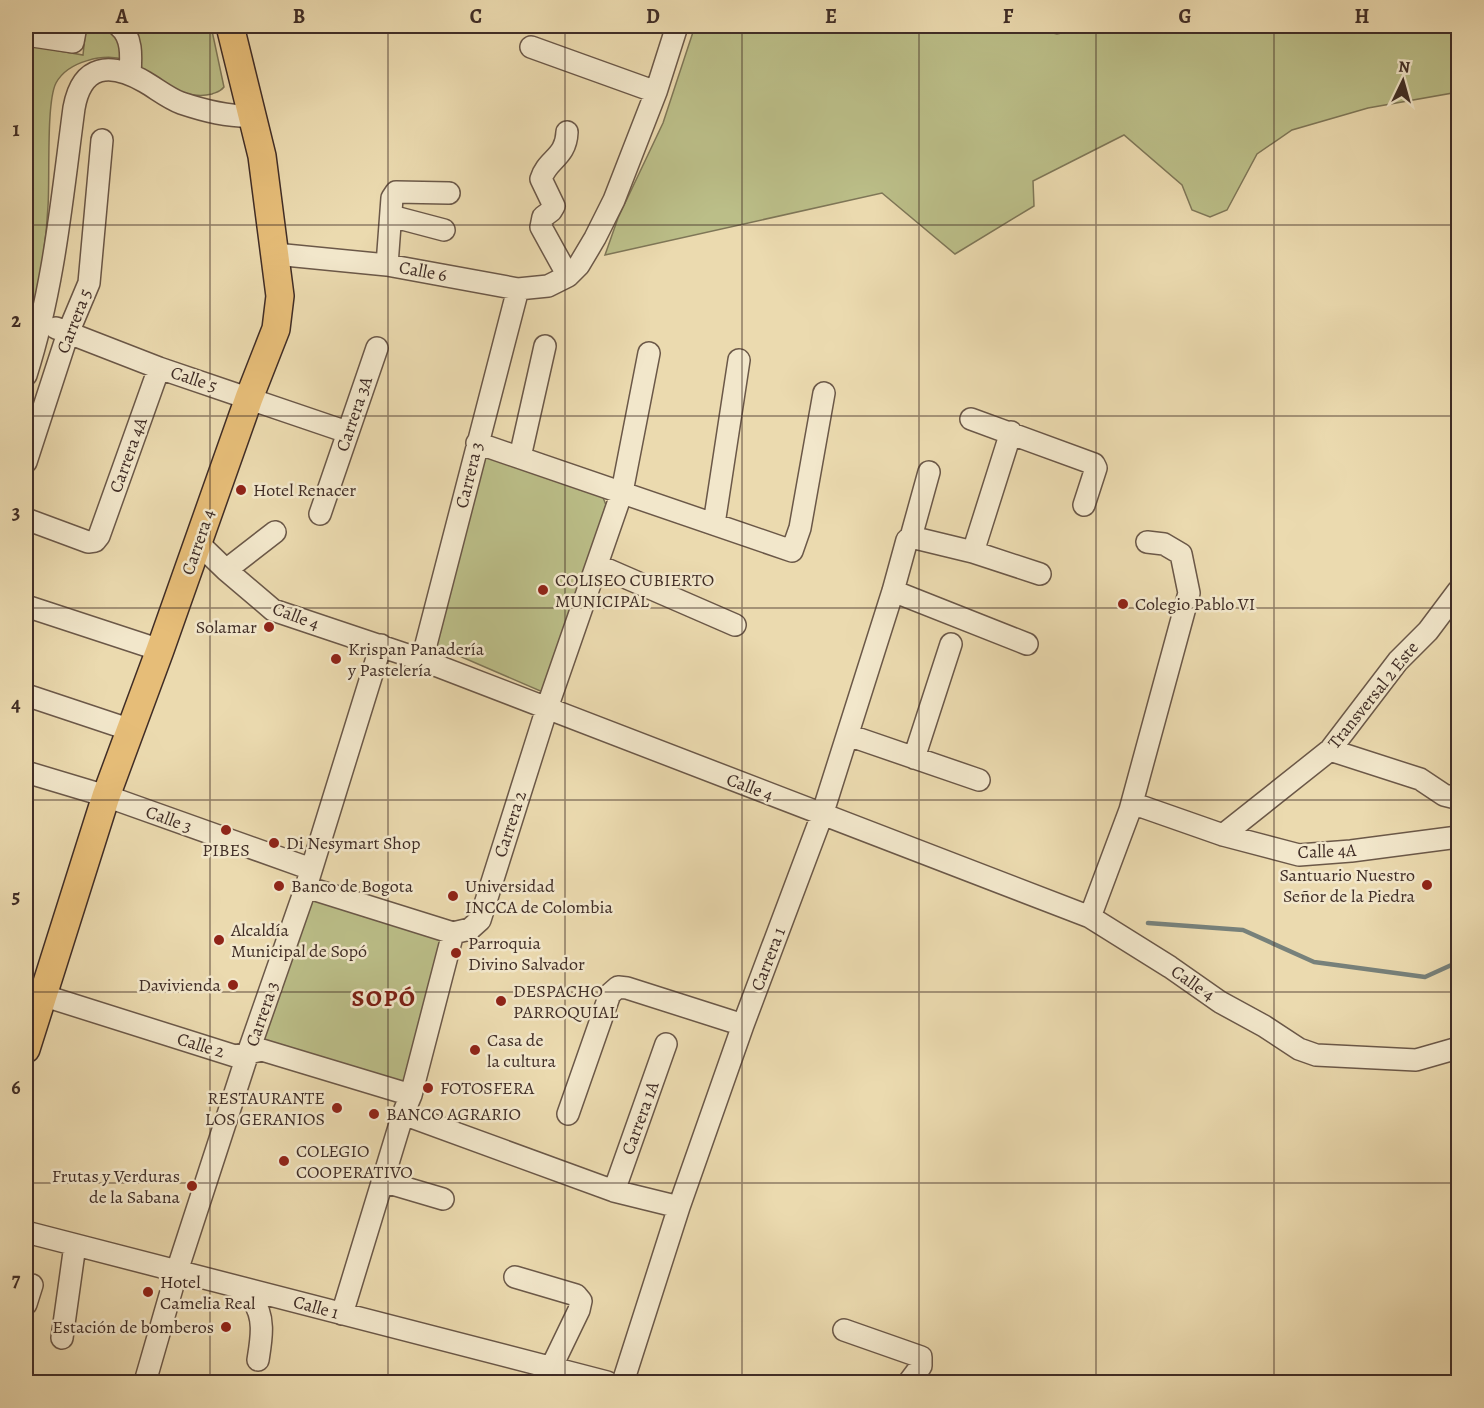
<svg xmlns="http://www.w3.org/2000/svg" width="1484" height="1408" viewBox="0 0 1484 1408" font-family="Alegreya,serif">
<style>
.green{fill:#bbbe88;stroke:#7e7657;stroke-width:1.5}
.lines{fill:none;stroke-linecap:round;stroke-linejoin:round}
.stream{stroke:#77817b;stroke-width:4.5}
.minor-casing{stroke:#6b5848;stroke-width:24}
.major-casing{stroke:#402d26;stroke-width:30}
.minor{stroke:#f2e7cb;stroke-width:21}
.major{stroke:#e6bd78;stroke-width:27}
.grid{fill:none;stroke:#402d26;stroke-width:1.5;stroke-opacity:0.55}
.poi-dot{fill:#8f2418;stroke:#f2e7cb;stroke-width:2}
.labels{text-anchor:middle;stroke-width:5;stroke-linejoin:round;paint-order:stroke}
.street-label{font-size:18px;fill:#402d26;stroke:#f2e7cb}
.poi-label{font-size:18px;fill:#402d26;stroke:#f2e7cb;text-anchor:start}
.district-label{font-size:24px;font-weight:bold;letter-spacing:1.5px;fill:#7a1f14;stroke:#f2e7cb}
.neatline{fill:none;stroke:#402d26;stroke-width:2}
.grid-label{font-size:20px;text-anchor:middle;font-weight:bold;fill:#402d26}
</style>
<rect width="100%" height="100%" fill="#ebdaaf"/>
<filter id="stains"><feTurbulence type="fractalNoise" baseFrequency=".00333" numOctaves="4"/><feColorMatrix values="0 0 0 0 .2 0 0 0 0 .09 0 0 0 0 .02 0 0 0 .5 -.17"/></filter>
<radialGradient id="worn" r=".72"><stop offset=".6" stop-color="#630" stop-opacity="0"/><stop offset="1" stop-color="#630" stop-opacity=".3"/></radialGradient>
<path class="green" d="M86,26H104L118,38L126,60C104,53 68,61 56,83C46,102 50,180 48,206C46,246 38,300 26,337V45L83,55Z
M130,26H211L224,87C220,92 217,92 212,94C184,101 160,81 139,65Z
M695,26H1025L1057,34L1093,26H1458V92L1368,108L1292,130L1257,154L1227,210L1210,217L1192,210L1182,185L1124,135L1033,181L1034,206L955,254L882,193L605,255L618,218L663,123Z
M484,456L602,495L606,505L545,693L434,645Z
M306,887L453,933L411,1095L248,1053Z"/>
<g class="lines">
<path class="stream" d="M1148,923L1243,930L1314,962L1425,977L1458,962"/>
<g class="minor-casing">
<path id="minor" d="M119,26C133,37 131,58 130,74
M26,35L73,42L76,26
M531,47L656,92
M567,132C566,158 547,159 541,179L554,206L551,211L543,217L541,227L568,276
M391,216L444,230
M275,254L387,265L518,289L548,286L568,276L579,265L595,238L614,200L656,92L677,26
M387,265L392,198L396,192L449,193
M56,328L159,368L347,432
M26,375C54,288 62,198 74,108C82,64 110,62 145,82C157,89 168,98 181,103C205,111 228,117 253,116
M971,419L1094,464L1096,468L1084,505
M477,443L792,551L800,528L824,393
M520,457L545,346
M26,462L68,333L89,283L102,140
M320,514L377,348
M26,519L88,542L95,541L99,536L159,368
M714,524L739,360
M911,537L973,552L1040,574
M197,542L226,570L273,610L422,660L1090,917L1170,967L1220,1002L1264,1026L1299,1049L1316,1055L1416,1060L1458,1048
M973,552L1011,432
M597,565L735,625
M226,570L275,532
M893,591L1027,644
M26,606L160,650
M422,660L518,289
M26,695L131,730
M848,735L979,780
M1330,750L1420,779L1444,795L1452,797L1458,795
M914,758L951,644
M26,772L106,796L311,869
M1130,810L1136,806L1143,807L1223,835L1299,855L1351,851L1458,837
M1223,835L1330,750L1398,661L1428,631L1458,591
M306,887L453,933
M1090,917L1130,810L1189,593L1181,554L1164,544L1147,542
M26,990L235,1056L262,1050L411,1095
M403,1114L614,1191L679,1207
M568,1114L610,994L618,987L627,988L743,1025
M382,1181L443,1199
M614,1191L666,1044
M26,1232L607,1382
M515,1277L576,1295L581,1301L579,1310L551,1368
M237,1288C242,1292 248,1295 252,1300C266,1316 261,1341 258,1360
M26,1304L32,1285
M342,1314L403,1114L411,1095L453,933L470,929L480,920L547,708L622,492L649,353
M844,1330L921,1357V1366L909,1382
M62,1338L75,1245
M145,1382L177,1271L248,1053L306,887L381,645
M623,1382L679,1207L743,1025L822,815L893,591L907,540L911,537L929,472"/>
</g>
<g class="major-casing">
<path id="major" d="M26,1049L106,796L160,650L249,398L276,329L280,296L262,156L230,26"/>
</g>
<use href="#minor" class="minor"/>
<use href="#major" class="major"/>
</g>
<path class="grid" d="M210,26V1382M388,26V1382M565,26V1382M742,26V1382M919,26V1382M1096,26V1382M1274,26V1382M26,225H1458M26,416H1458M26,608H1458M26,800H1458M26,992H1458M26,1183H1458"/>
<g class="poi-dot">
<circle cx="241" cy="490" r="6"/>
<circle cx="543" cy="590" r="6"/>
<circle cx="1123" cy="604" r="6"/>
<circle cx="269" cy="627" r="6"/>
<circle cx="336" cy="659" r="6"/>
<circle cx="226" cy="830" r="6"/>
<circle cx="274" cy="843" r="6"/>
<circle cx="1427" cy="885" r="6"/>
<circle cx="279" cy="886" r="6"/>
<circle cx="453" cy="896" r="6"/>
<circle cx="219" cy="940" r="6"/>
<circle cx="456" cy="953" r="6"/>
<circle cx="233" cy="985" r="6"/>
<circle cx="501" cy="1001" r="6"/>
<circle cx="475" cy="1050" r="6"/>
<circle cx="428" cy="1088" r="6"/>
<circle cx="337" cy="1108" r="6"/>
<circle cx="374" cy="1114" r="6"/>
<circle cx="284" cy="1161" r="6"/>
<circle cx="192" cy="1186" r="6"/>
<circle cx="148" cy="1292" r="6"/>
<circle cx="226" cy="1327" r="6"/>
</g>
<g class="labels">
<g class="street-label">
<text transform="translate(423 271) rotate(10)" y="6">Calle 6</text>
<text transform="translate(74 321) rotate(-69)" y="6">Carrera 5</text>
<text transform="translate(194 379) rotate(18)" y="6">Calle 5</text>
<text transform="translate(354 414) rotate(-71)" y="6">Carrera 3A</text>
<text transform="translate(128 455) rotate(-70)" y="6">Carrera 4A</text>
<text transform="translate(469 475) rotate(-76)" y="6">Carrera 3</text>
<text transform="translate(198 542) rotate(-71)" y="6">Carrera 4</text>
<text transform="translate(296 616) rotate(21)" y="6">Calle 4</text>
<text transform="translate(1373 695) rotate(-51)" y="6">Transversal 2 Este</text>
<text transform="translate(750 787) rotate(21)" y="6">Calle 4</text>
<text transform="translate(169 819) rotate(20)" y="6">Calle 3</text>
<text transform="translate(510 824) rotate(-72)" y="6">Carrera 2</text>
<text transform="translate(1327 851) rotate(-2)" y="6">Calle 4A</text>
<text transform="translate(768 959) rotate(-69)" y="6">Carrera 1</text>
<text transform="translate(1193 983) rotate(35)" y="6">Calle 4</text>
<text transform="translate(262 1014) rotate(-71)" y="6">Carrera 3</text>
<text transform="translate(201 1045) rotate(17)" y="6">Calle 2</text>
<text transform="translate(640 1118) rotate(-70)" y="6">Carrera 1A</text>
<text transform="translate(316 1307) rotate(15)" y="6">Calle 1</text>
</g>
<g class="poi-label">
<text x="253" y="496">Hotel Renacer</text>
<text x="555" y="586">COLISEO CUBIERTO<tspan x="555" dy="21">MUNICIPAL</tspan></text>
<text x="1135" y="610">Colegio Pablo VI</text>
<text x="257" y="633" text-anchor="end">Solamar</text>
<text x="348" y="655">Krispan Panadería<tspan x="348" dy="21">y Pastelería</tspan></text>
<text x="286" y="849">Di Nesymart Shop</text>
<text x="226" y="856" text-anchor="middle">PIBES</text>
<text x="1415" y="881" text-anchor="end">Santuario Nuestro<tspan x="1415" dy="21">Señor de la Piedra</tspan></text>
<text x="291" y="892">Banco de Bogota</text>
<text x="465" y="892">Universidad<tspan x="465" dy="21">INCCA de Colombia</tspan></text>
<text x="231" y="936">Alcaldía<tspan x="231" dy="21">Municipal de Sopó</tspan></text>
<text x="468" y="949">Parroquia<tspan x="468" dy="21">Divino Salvador</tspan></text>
<text x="221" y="991" text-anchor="end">Davivienda</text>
<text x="513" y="997">DESPACHO<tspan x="513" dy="21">PARROQUIAL</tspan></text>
<text x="487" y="1046">Casa de<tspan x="487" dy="21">la cultura</tspan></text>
<text x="440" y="1094">FOTOSFERA</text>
<text x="325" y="1104" text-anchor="end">RESTAURANTE<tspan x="325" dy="21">LOS GERANIOS</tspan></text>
<text x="386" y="1120">BANCO AGRARIO</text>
<text x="296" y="1157">COLEGIO<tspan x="296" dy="21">COOPERATIVO</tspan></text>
<text x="180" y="1182" text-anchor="end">Frutas y Verduras<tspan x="180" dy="21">de la Sabana</tspan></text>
<text x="160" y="1288">Hotel<tspan x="160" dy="21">Camelia Real</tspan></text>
<text x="214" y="1333" text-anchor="end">Estación de bomberos</text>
</g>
<g class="district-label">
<text x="384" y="1006">SOPÓ</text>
</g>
</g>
<rect width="1484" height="1408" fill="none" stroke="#ebdaaf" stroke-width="66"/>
<g transform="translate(1403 81) rotate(5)" stroke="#f2e7cb" stroke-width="4.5" paint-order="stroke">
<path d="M0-4.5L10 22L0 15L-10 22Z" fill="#402d26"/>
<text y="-9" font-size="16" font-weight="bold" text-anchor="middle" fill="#402d26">N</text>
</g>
<rect x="33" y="33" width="1418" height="1342" class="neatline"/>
<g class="grid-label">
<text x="122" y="23">A</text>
<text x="299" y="23">B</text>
<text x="476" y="23">C</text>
<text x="653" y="23">D</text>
<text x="831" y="23">E</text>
<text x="1008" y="23">F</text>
<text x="1185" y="23">G</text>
<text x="1362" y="23">H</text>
<text x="16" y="136">1</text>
<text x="16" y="327">2</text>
<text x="16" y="519">3</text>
<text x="16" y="711">4</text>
<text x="16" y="903">5</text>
<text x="16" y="1094">6</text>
<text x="16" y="1286">7</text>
</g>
<rect width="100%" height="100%" filter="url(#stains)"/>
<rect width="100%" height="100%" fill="url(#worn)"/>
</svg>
